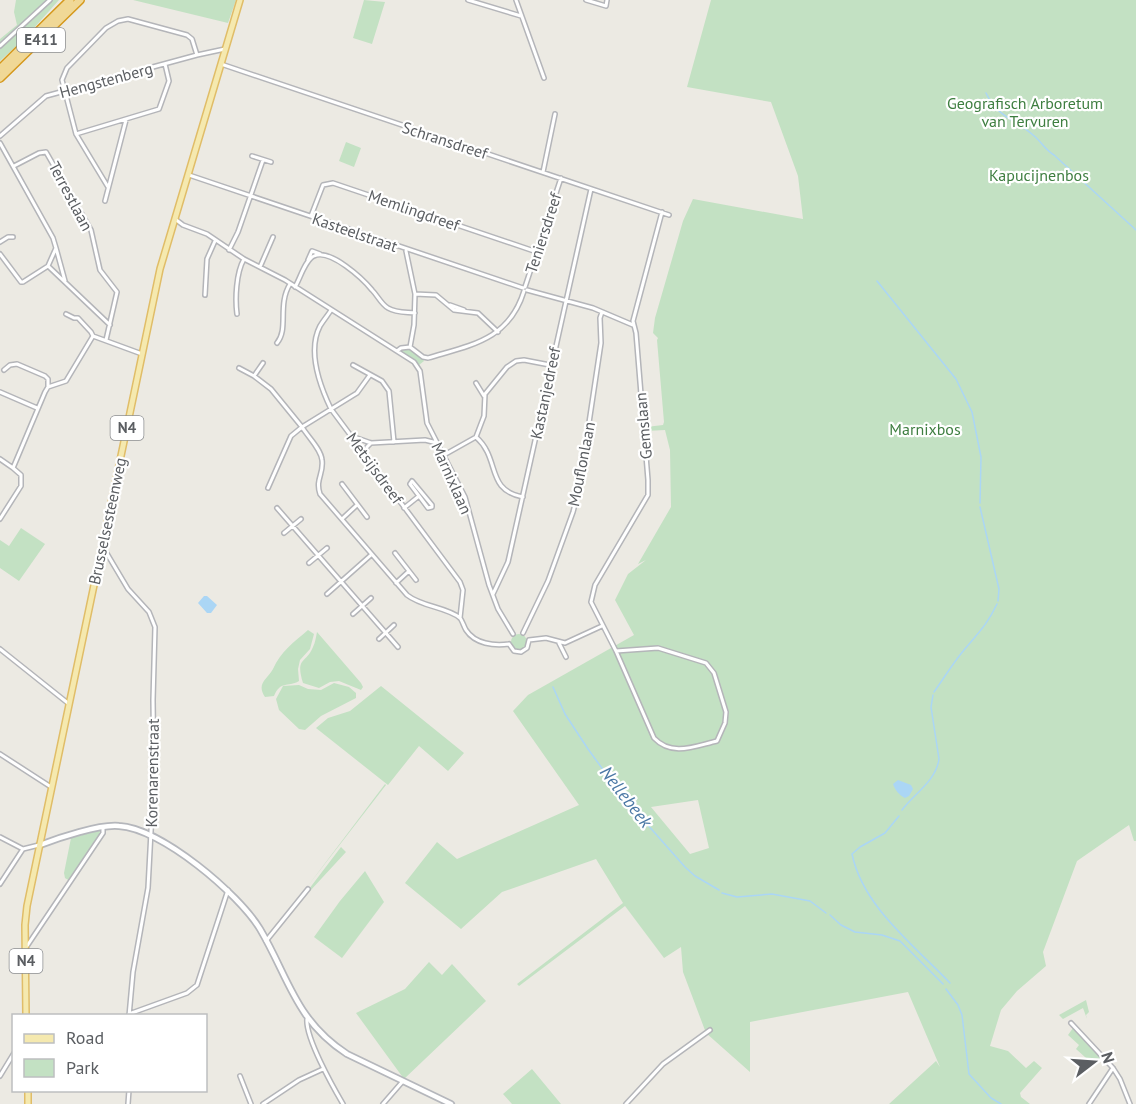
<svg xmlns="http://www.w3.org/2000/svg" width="1136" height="1104" viewBox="0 0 1136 1104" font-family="'PT Sans',sans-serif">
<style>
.green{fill:#c3e1c3;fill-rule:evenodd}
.water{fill:#abd6f5}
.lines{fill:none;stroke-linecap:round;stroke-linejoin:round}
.stream{stroke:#abd6f5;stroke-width:1.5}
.street-casing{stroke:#b4b5b9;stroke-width:6}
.secondary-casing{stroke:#b5b7bc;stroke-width:8}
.primary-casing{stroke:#e0bd68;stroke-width:8}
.highway-casing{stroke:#d5981b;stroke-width:10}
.street{stroke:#fff;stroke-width:3}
.secondary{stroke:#fff;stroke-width:4.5}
.primary{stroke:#f5e9af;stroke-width:5}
.highway{stroke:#f0d896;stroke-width:7}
.labels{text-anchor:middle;stroke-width:4.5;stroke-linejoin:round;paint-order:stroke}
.shield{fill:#fff;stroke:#8c8e91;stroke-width:1.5}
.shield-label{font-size:15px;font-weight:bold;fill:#5b5e62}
.street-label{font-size:16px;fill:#5b5e62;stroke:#fff}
.park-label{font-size:16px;fill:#3e7e40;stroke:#fff}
.water-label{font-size:18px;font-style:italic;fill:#4b78a5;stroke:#fff}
</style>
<rect width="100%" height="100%" fill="#eceae3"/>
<path class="green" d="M16,0H59L24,39L0,61V39L17,25L14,12Z
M133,0H236L228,23Z
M364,0L385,2L372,44L353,38Z
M711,0H1136V841H1134L1129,825L1077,861L1043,952L1046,966L1017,991L1001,1010L990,1046L1008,1051L1026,1068L1034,1061L1042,1068L1020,1093L1021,1097L1030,1104H889L936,1061L940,1067L908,992L750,1022V1072L706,1033L683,972L681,947L664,958L625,906L519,986L517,984L623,903L596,859L502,892L461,929L405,883L437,842L457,859L579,805L513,711L528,695L634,635L615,600L628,574L646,560L638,564L671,507L670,450L665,430L646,431V427L663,425L664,422L657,340L658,338L653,333L655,318L683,221L693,199L803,219L798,176L771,102L687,87ZM698,800L709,848L690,854L651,807Z
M346,142L361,148L354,167L339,161Z
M408,348L419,354L424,361L419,365L401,351Z
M21,528L45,544L19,581L0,568V540L9,546Z
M308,630L314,634L310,649L300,660L298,669L299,681C287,688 281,680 274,696L265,697C256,683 267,680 273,669C281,651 293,643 308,630Z
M317,632L361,683L363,687L361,690L339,681L330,682L319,688L303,683C295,657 306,664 313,647C315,643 316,637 317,632Z
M511 642a8 8 0 1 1 16 0a8 8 0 1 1-16 0Z
M334,683L349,687L356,693V698L321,716L305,730L299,729L279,710L276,699L283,686L299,685L308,689L321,690Z
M381,686L464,753L448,771L419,746L388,785L316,728L328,718L350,711Z
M385,784L386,785L307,887Z
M101,830L102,833L70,881L65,878L64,873L71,838Z
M341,847L346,852L310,891L309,889Z
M365,871L384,902L342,958L314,937L340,901Z
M429,962L442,975L452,964L486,1001L404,1079L356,1013L405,989Z
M1086,1000L1089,1012L1086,1015L1087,1019L1083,1008L1063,1019L1059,1015Z
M1073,1028L1102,1059L1095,1066L1076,1049L1079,1045L1068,1035Z
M532,1069L561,1104H512L503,1094Z"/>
<path class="water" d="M204,596H207L217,605L211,613H207L198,603Z
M898,780L911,785L913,789L909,796L905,798C899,795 895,790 893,784Z"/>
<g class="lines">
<path class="stream" d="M986,93C998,118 1015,119 1033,135C1041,141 1045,150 1054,155L1136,230
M877,281L956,379L972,412L981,457L980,503
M980,507L999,589L998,601
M553,687L565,714L588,749L623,797L685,867L695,876L719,890
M934,692C944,678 953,663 964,650C979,632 987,625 997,604
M902,810C914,794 936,781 939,759L931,707L933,695
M899,816L885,833L860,847L852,854C863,907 914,945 950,983
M722,893L737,897L772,894L810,901L826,913
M830,915L841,925L855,932L882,935L900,941L943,984
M946,989L958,1005L962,1015L969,1074L991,1098L1001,1104"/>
<g class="street-casing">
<path id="street" d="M468,0L521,16
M516,0L544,78
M586,0L606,6L607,0
M0,46L50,0
M221,64L669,215
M76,134L159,109L169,81L165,64
M0,136L46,96L197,55L225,49
M0,143L53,238L56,248L48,266L110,325
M252,156L271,162
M14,166L39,153L46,152L91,230L100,270L117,292L106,340
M543,172L555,114
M189,175L523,288
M108,187L76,134L62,80L67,68L106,28L118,21L128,19L187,35L192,39L197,55
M105,201L126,120
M311,216L323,185L333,183L537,252
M175,219L183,225L207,234L244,259L285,280L414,362L420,371L427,423L465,497L489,585L498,609L513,634
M0,242L8,237H13
M56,248L65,281
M229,250L238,232L263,160
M406,251L415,294L414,325L410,347
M0,254L21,282H23L48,266
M308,260L312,251L320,254
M260,267L273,237
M295,287C300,279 305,260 314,256C330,248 363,279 372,290C378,296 381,304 388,308C396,313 406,312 415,313
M525,287L561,178
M527,290L593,308L633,325
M415,294L436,295L454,310L478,313L498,332
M205,295L207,259L215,241
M450,305L464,310
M331,310C328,315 323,321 320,326C307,351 320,386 331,409L460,582L463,590L460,618
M66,314L74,318H78L91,332L93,336L142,354
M237,314C235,299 236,273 244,259
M277,343C289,329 277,305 290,284
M397,351L401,348L410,347L423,357L428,358C471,345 509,340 524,291
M353,365L382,381L389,391L394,442
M239,368L254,376L271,389L302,427L291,436L268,488
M4,370L10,365L17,364L45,376L48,379V387
M370,375L357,393L302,427C308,437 321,449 322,460C324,474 315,479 320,494L407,595C422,607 447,607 460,618C462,620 464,627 466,630C475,644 494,646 509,644
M254,376L263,363
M476,383L484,396
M0,392L37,408
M354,437L371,443L425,440L437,443
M476,437C501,459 485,490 523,497
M365,454L367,447L371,443
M444,455L476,437L484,416L485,394L507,367L516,361L524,360L550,365
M0,459L13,468
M412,481L432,505V507L428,508L410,484Z
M342,484L367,517
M277,508L398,647
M404,508L419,496
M0,519L21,486V475L13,468L45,392L48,387L66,381L93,336
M342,519L357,505
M284,533L301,519
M103,547L128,589L149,612L155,627L153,700L154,775L148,888L133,972L129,1016
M395,553L416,580
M309,563L327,548
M396,583L409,571
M327,594L371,555
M493,594L508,562L591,189
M353,614L371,598
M523,633L548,581L573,512L579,489L601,343L600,318L602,312
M379,639L394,625
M529,640L546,638L565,643L602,626
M559,643L566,657
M509,644L514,651L521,652L527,648L529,640
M0,649L69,704
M616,651L658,648L706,663L714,673L726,712L725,723L717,741C695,746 672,757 654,738L616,651L591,602L595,585L648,495V480L636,333L633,321L662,212
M0,754L51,787
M0,837L23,849L39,845
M0,884L23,849
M266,941L308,889
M27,946L103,833V827
M129,1014L187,993L197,985L228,890
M307,1019C305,1037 333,1087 343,1104
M1071,1023L1113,1068L1120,1079L1130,1104
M0,1076L14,1053
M240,1076L251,1104
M128,1104L129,1090
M263,1104L299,1080L323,1069
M383,1104L403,1081
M626,1104L663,1064L710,1030
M1089,1104L1113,1068"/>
</g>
<g class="secondary-casing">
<path id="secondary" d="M40,845C58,838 100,824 119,826C161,828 239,894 260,929C289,978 295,1020 347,1054L451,1104"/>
</g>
<g class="primary-casing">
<path id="primary" d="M26,1016L25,925L27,906L160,269L240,0
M28,1090V1104"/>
</g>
<g class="highway-casing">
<path id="highway" d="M0,69L70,0
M0,78L80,0"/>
</g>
<use href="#street" class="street"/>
<use href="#secondary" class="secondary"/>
<use href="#primary" class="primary"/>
<use href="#highway" class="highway"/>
</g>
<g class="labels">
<g class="shield">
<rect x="17" y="28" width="48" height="24" rx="4.5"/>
<rect x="110.5" y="416" width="33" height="24" rx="4.5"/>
<rect x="9.5" y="949" width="33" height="24" rx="4.5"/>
</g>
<g class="shield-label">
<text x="41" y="45">E411</text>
<text x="127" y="433">N4</text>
<text x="26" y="966">N4</text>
</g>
<g class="street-label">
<text transform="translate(106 80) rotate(-15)" y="6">Hengstenberg</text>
<text transform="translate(445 140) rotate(18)" y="6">Schransdreef</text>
<text transform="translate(71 196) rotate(62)" y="6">Terrestlaan</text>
<text transform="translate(414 210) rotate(19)" y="6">Memlingdreef</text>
<text transform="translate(355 232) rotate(19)" y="6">Kasteelstraat</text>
<text transform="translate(543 233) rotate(-72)" y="6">Teniersdreef</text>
<text transform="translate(545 393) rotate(-78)" y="6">Kastanjedreef</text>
<text transform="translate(643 426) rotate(-95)" y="6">Gemslaan</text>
<text transform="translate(581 464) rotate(-79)" y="6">Mouflonlaan</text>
<text transform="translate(375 468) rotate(54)" y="6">Metsijsdreef</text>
<text transform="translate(452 478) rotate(66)" y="6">Marnixlaan</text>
<text transform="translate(107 521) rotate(-78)" y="6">Brusselsesteenweg</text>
<text transform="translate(152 773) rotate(-89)" y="6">Korenarenstraat</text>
</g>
<g class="park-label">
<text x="1025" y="109">Geografisch Arboretum<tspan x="1025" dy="18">van Tervuren</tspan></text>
<text x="1039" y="181">Kapucijnenbos</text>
<text x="925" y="435">Marnixbos</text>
</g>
<g class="water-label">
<text transform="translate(626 797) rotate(52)" y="6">Nellebeek</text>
</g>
</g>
<rect x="12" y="1014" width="195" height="78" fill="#ffffff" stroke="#bdbfc0" stroke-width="1.5"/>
<rect x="24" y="1034" width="30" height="9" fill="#f5e9af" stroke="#bdbfc0" stroke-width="1.5"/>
<text x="66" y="1044" font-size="18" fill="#5b5e62">Road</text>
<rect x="24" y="1059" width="30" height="18" fill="#c3e1c3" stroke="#bdbfc0" stroke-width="1.5"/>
<text x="66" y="1074" font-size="18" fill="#5b5e62">Park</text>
<g transform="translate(1094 1062) rotate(73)" stroke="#ffffff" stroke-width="4.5" paint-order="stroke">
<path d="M0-4.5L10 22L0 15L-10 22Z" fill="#5b5e62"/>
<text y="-9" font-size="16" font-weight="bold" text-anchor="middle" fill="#5b5e62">N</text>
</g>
</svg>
